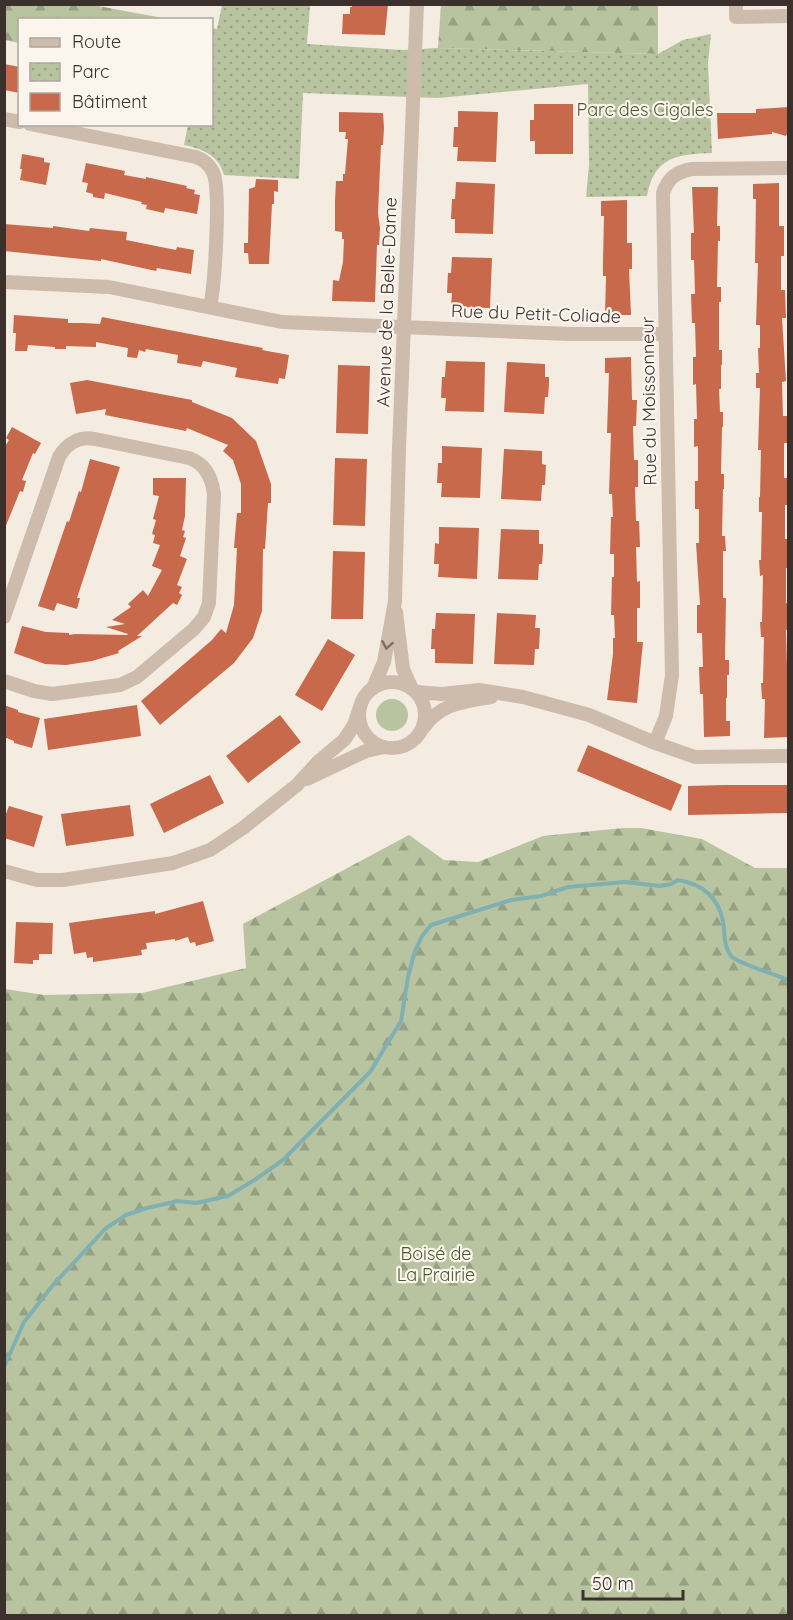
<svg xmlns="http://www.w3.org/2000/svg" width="793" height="1620" viewBox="0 0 793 1620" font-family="Quicksand,sans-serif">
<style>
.grass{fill:#b8c4a0}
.forest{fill:url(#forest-firs)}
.park{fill:url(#park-dots)}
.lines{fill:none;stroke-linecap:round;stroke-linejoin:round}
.stream{stroke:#7fb0b2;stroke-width:4}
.building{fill:#c8694b}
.minor{stroke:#cdbbac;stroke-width:14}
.oneway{stroke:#7d6f65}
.labels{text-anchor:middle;stroke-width:4.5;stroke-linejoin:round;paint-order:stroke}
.park-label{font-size:18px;fill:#4a5a2e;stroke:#fbf5ee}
.street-label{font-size:18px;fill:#3b302b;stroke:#fbf5ee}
</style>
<defs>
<pattern id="forest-firs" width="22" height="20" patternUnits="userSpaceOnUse" patternTransform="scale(1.5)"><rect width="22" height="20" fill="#b8c4a0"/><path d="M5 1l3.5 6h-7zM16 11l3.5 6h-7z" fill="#97a083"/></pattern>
<pattern id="park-dots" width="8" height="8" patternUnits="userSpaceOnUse" patternTransform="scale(1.5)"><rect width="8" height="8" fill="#b8c4a0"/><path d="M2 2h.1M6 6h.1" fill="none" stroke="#97a083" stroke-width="1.8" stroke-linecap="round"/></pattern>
</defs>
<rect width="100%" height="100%" fill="#f4ebe1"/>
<path class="grass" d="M376 715a16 16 0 1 1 32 0a16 16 0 1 1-32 0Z"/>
<path class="forest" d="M4,5H93L168,19L20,20L19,43L5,40Z
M441,5H658V54L438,48Z
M623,828H641L702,839L755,868H788V1615H5V989L44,995L142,993L246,968L243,924L409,835L444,860L478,862L543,836Z"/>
<path class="park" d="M222,5H310L307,44L403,50L438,48L658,54L683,40L711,34L708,63L712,153C677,154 654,157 647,196L586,197L589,165L588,84L438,98L303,93L299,179L224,175C219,155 202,149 184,145L188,125L212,124V28L217,29Z"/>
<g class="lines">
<path class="stream" d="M4,1367L24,1322L53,1285L106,1228L126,1215L147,1208L178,1201L196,1203L228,1196L256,1179L283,1160L370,1072L401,1021L408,977L415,951L422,936L431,925L511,900L541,896L568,887L625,882L660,886L671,884L678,880C702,884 718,896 723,921C725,933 723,947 732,957C740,964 777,975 788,980"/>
</g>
<path class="building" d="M352,4H388L385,35L342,34L343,14H350V7H352Z
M4,64L20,67V93L4,90Z
M534,104H573V154H535V141H530V120H534Z
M789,107V130L786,136L772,132V134L718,139L717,113H756V109Z
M458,111L498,112L496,162L457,161L458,147H453L454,127H458Z
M339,112L383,113L384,128L383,145H381L378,213L380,228L379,245H377L375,302L332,301L333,280L339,281L343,262L344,239H342V232L335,231V201L336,181H343V174H345L348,139H345L346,132H339Z
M22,154L44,158V162L50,163L46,185L20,180L22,169H20Z
M86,163L125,171L124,175L146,179V177L187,186L186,188L195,190L194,194L200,195L197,214L165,208L164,213L146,209L147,205L141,204L142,202L105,193L104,199L93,197V194L86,192L88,183L82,182Z
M256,179L278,180V192L274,191V204H272L269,264H249L248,253H244V243H248L249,189L255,187Z
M456,182L495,184L493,234L455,233V219H451L452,199H455Z
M779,183V226H784V256H781V290H785L786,318H782L786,381L782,382L783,416H787V443H784V478H788V505H785V539H789V568H786V603H789V630H786L789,737L764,738L765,699H762L761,683H763L764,637H761L760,622H762L763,575L760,576L759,560H761L762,512H759V497H760L761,450H758L760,388H756V373H759L758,348H760V325H756L758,263H755L756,199H753V184Z
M692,187H718L717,226H720V241H718L717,287H721V302H719V350H722V365H721V389H719L720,412H723V427H722L721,474H724V489H723L722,536H725L726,551H723V598H726L725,660H729V675H727V698H726V721H730V736L704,737L703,694H700L699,667H703L702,633H697V605H700L696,543H699V509H695V481H698V446L694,447V419H697L696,384L693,385V357H696L695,323H692L691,294H695L694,260H691V233H694Z
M627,200V243H632V269H629L631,315H605L606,276H603V261L604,216H601V201Z
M4,224L53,228V226L89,231L90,228L127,232L126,240L176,250L177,247L194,250L191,274L157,268L156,271L101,259V261L4,251Z
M452,257L492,258L490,308L451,307L452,293H447L448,273H451Z
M14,315L68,319V323H84L100,324L102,317L263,348L262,350L289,355L285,379L279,378L278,384L235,377L237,368L203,361L201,367L177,363L178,355L146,349L145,352L139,350L137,358L127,357L128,348L96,342V347L66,346V349H55V347L28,345L27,351H15L16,333H13Z
M631,357L632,400H637L636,426H633L634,460H638V487H635L636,521H639L640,547H636L637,582L640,581V608H637V642H643L637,703L607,700L613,654V638H615L614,615H611L612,577H614V554H610L611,517H613L612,494H609L611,433H607L609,373H605V358Z
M446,361L485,362L484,412L445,411L446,398H441L442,377H445Z
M507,362L545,364V377H549V384L548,397H545L544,414L504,412Z
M338,365L370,366L368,434L336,433Z
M87,380L192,400V402L232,418L256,441L271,484V503H268L265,549H263L262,611L253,638L234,663L160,725L141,701L212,640L221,629L226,633L234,605L237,548H234L235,536L237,513H241V484L233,460L223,451L228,445L187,428L186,431L105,415L106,409L76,414L70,383Z
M12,427L41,443L35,454L33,453L22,480L26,481L23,492L20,491L5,528L4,448L9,440L6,438Z
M442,446L482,448L480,498L441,497L442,483H437L438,463H442Z
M504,449L542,451V464L546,465L545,485H542L541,501L501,499Z
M335,458L367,459L365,526L333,525Z
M90,459L120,467L77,598H80L77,609L57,603L54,611L38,606L67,521L69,522L79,491L81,492Z
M153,478H186L185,516L182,530L185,531L183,537L186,538L180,556L187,559L177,585L182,587L179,593L182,595L177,605L173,603L137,636H142L118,651L119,653L92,661L66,665L45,664L14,653L22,626L46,632L69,633V635L75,634L127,635L128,634L106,627L125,624L112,620L131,607L128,604L143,590L148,596L162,570L152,566L160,545L153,543L155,535L152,534L156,520L153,519L159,496L153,495Z
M439,527L479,528L477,579L438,577L439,564H434L435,543L439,544Z
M501,529L539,530V544H543V551L542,564H539L538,580L498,579Z
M333,551L365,552L363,619H331Z
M436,613L475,614L473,664L435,663V649H431L432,629H435Z
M497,613L536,615L535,628H540L539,649H535L534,665L494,664Z
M328,639L355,655L322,711L295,695Z
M4,705L18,710V712L40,718L32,748L14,743V741L4,737Z
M137,705L141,736L48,750L44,719Z
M280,715L301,742L248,783L226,756Z
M588,745L682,785L671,811L577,771Z
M210,775L224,803L164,833L150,804Z
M724,785H789V813L688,815V786Z
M130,805L134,836L66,846L61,814Z
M9,806L43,816L34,847L4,838V819Z
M203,901L214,941L196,946L195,942L190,943L188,937L175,941V939L146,943L147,949L141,950L142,955L93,962V957L87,958L86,952L74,954L69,923L155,911V914Z
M16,922L53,923L52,954H39V960H33V964L14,963Z"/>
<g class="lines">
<path class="minor" d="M736,4V17L788,16
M4,119L20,122
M30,124L196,157C204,160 209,164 213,172C221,189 215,284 210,306
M788,168L692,169C676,172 668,178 663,193L672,675L666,716L655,743L695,757L788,756
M4,282L109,287L282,322L570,334H666
M396,612L403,669L412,689
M4,617L59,457C67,443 80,436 95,439L189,458C206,464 212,478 214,494L209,603L204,617L194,629L137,677L120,685L52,694L34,691L4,681
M359 715a33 33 0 1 1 66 0a33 33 0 1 1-66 0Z
M373,688L384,662L395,601L399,448L417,4
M416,692L442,694L479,690L523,697L589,715L655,743
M424,727C441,703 464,702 491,697
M307,779L366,751L384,747
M4,871L37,880H63L173,863L210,850L243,828L297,785L319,761L344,740L354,725L361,704"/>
</g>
<defs><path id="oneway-chevron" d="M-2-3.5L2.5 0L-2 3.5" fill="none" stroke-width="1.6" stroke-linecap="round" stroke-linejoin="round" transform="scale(1.5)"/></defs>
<use class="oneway" href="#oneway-chevron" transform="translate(387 645) rotate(100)"/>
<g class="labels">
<g class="park-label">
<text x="645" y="116">Parc des Cigales</text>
<text x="436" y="1260">Boisé de<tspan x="436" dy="21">La Prairie</tspan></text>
</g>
<g class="street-label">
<text transform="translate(387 302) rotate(-88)" y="6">Avenue de la Belle-Dame</text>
<text transform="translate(536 314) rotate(2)" y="6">Rue du Petit-Coliade</text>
<text transform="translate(649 401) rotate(-91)" y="6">Rue du Moissonneur</text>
</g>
</g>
<rect width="793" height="1620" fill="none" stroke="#3b302b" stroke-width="12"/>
<rect x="18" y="18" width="195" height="108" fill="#fbf5ee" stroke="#aea6a0" stroke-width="1.5"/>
<rect x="30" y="38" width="30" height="9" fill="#cdbbac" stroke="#aea6a0" stroke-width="1.5"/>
<text x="72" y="48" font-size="18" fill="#3b302b">Route</text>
<rect x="30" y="63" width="30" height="18" fill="url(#park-dots)" stroke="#aea6a0" stroke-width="1.5"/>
<text x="72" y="78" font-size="18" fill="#3b302b">Parc</text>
<rect x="30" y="93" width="30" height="18" fill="#c8694b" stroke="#aea6a0" stroke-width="1.5"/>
<text x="72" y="108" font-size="18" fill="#3b302b">Bâtiment</text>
<path d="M583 1590v9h100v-9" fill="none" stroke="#3b302b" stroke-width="3"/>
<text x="592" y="1590" font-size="18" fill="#3b302b" stroke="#fbf5ee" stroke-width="4.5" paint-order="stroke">50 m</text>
</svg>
